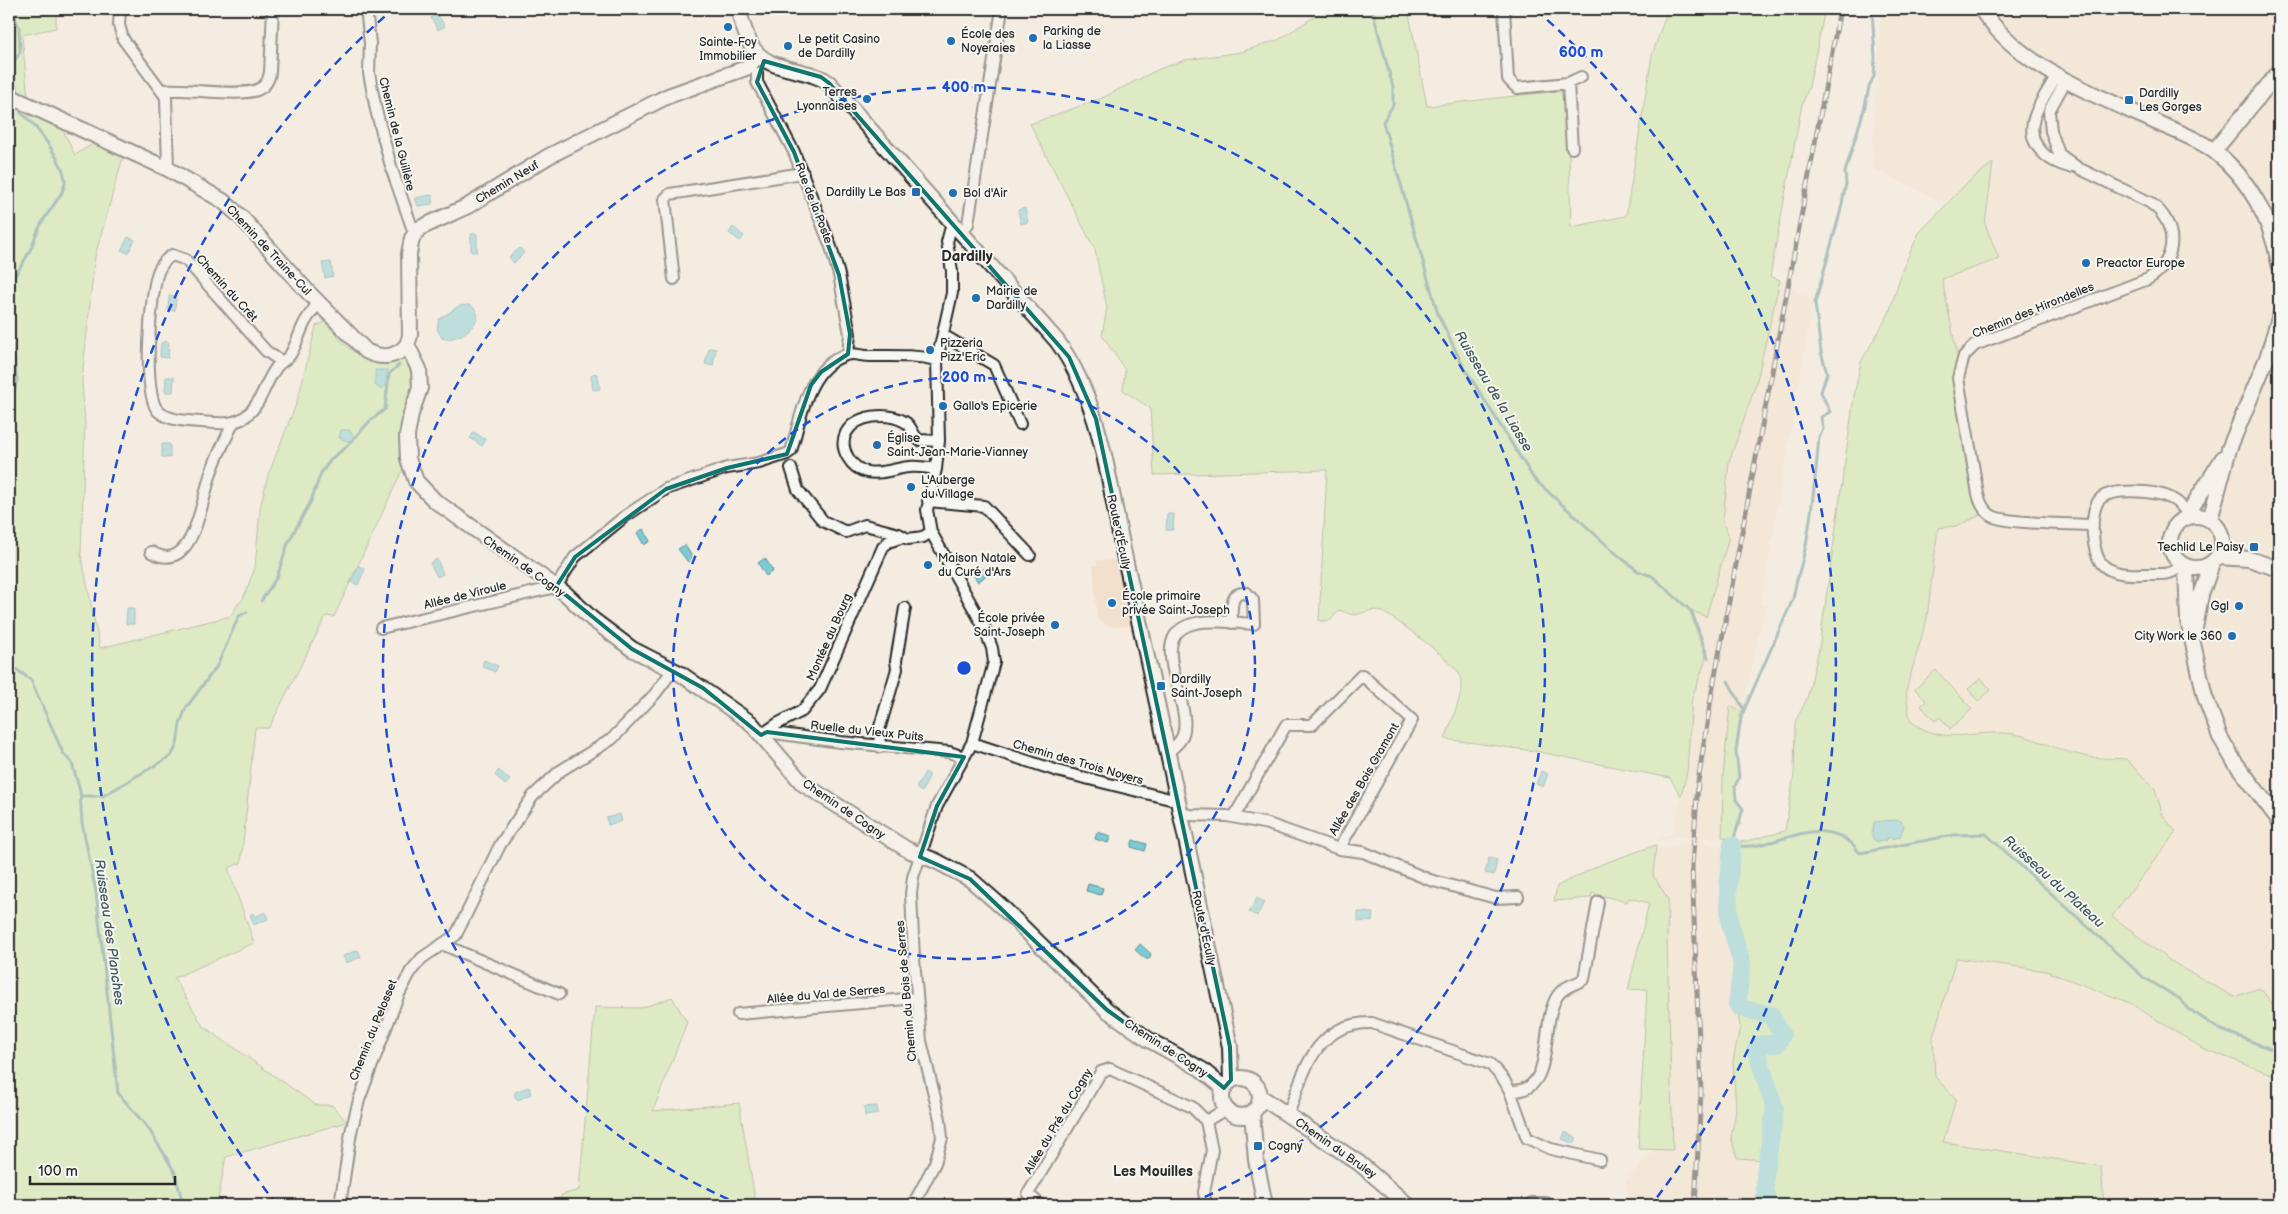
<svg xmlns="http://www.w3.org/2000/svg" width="2288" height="1214" viewBox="0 0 2288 1214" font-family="'Balsamiq Sans',sans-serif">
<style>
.built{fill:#f2e0cd}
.green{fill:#c3e7a0;stroke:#778966}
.water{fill:#7cccd5;stroke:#5c8c91}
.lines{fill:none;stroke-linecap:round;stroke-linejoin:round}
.stream{stroke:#5c8c91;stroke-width:3}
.river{stroke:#7cccd5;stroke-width:18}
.street-casing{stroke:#2b2b2b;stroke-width:14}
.secondary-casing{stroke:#2b2b2b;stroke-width:18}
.street{stroke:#f6f6f2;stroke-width:10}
.secondary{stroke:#f6f6f2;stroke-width:14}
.rail-casing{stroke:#2b2b2b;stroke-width:5}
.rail{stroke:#f6f6f2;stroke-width:3;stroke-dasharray:9;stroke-linecap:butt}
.marked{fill:none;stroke:#0f766e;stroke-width:4;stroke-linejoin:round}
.ring{fill:none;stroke:#1d4ed8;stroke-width:2.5;stroke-dasharray:9 6}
.poi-dot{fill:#1f6fb2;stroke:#f6f6f2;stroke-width:2}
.labels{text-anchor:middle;stroke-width:4;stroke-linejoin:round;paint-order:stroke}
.poi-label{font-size:12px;fill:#2b2b2b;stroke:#f6f6f2;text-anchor:start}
.street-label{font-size:12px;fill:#2b2b2b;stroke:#f6f6f2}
.water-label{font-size:14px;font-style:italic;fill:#435b5e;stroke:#f6f6f2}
.neighbourhood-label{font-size:14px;font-weight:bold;fill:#2b2b2b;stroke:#f6f6f2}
.quarter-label{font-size:15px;font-weight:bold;fill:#2b2b2b;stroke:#f6f6f2}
.centre{fill:#1d4ed8;stroke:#f6f6f2;stroke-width:2.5}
.ring-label{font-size:15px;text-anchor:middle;font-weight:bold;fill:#1d4ed8;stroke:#f6f6f2;stroke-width:4;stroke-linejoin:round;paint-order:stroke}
</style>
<rect width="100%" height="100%" fill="#f4ece1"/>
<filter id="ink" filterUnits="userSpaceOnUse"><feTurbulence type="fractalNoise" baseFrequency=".02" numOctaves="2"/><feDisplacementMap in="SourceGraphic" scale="10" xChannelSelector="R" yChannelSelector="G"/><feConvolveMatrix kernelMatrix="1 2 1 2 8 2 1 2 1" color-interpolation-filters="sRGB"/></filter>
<g filter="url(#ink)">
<path class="built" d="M1881,9H2279V1012L2260,988L2233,997L2168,959L2111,916L2176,832L2163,816L2155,789L2126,759L2079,755L2032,738L1995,733L1945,737L1923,731L1910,721L1906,691L1927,618L1938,527L1956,526L1979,515L1959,368L1942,278L1999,259L1985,224L1993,164L1967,183L1946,204L1871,168Z
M1780,280L1813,301L1761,605L1768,606L1765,610L1761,624L1743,712L1730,706L1722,836L1731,839L1702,838V844L1731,845L1725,893V930L1738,972L1734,1002L1739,1009L1740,1027L1733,1061L1736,1111L1731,1137L1737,1158L1765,1160L1762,1177L1754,1205H1666L1658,1202L1657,1205H1628L1626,1180L1655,1149L1673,1150L1667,939L1668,899L1653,875L1656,849L1689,843V838L1678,837L1656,841L1672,833L1687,772L1692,698L1706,659L1689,608L1706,616L1729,537L1723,520L1729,462L1756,384Z
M1120,559L1134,626L1112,627L1097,620L1093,565H1097L1096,561Z
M1956,958L2046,971L2130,1003L2202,1048L2279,1077V1205H2104L2101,1166L1943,1142L1956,1099L1935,1078L1933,1037Z"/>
<path class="green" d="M9,9H56V28L22,35L28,99L9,89Z
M1320,9H1408L1427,106L1567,90L1571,227L1626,216L1652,55L1668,9H1825L1809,87L1802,104L1770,276L1780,280L1756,384L1729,462L1723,520L1729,537L1706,617L1689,609L1706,659L1692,698L1687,772L1681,796L1670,778L1534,751L1445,739C1451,721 1465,694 1460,675C1458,666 1391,614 1380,611C1370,608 1363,614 1354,615C1350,615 1343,611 1339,610L1330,621H1319L1327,470L1154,475L1150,408L1123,390L1125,370L1102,335L1107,308L1095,250L1030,124L1102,98L1159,69L1185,60L1241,52L1278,40L1320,13Z
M9,103L62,128L75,155L93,144L123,157L95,256L82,380L85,424L81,554L100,648L231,616L238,604L242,601L255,568L260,508L268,475L297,402L316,326L325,322C348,350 364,369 403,358L409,367L415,388L407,460L334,617L326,616L269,728H255L241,863L228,868L254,943L174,978L203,1026L316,1105H332L347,1122L226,1157L217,1205H9Z
M1993,163L1985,224L1999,259L1942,279C1957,356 1976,437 1979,516L1956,526L1938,528L1927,618L1906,691L1910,721C1946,748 1974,728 2014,734C2036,738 2055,749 2076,754C2092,759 2110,758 2126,759L2155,789L2163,816L2176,832L2112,916L2169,960L2234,997L2260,988L2279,1012V1077L2202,1048L2130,1003L2046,971L1956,958L1933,1037L1935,1077L1956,1099L1943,1142L2101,1166L2104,1205H1754L1767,1160L1737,1158L1731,1137L1736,1111L1733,1061L1740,1027L1736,998L1742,964L1730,923L1728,890L1733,842L1747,841L1785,831L1794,775L1795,722L1807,699L1819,649L1854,396L1861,362L1889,313L1903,268L1919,233L1967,183Z
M1936,670L1972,709L1950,729L1940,717L1935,721L1921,706L1926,701L1915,689Z
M1981,678L1991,690L1978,701L1968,689Z
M1730,706L1743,712L1736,751L1739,778L1735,786L1736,800L1743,809L1740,825L1733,839L1722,837L1723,776Z
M1656,845L1653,875L1668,899L1667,939L1673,1150L1638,1149L1647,989L1628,990L1649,903L1629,898L1627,902L1592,893L1591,898L1554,901L1557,886L1602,864Z
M1727,911C1728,929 1742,956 1738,972L1725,930Z
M672,997L687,1022L653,1111L739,1103L756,1205H560L561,1195L579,1190L595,1007L642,1008Z"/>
<path class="water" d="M437,14L445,26L438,30L431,18Z
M431,195L433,196L432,204L418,206L415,198Z
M1025,208L1028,222L1021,224L1018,210Z
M733,227L744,236L740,241L729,233Z
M471,234H477V252H471Z
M128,237L135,240L128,253L121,250Z
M520,248L524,253L514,263L509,257Z
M331,262L333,276L325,278L322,263Z
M169,296H176L175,311L168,310Z
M469,305C493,316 459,344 442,338L437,329L439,319L459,306Z
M166,341L169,343L168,358L160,357L161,343Z
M709,348L716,349L713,366L705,364Z
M375,370H388L385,386L380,389L375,385Z
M594,373L598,375L600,389L593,390L591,376Z
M166,377H174L173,392H165Z
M9,414L14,422L9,462Z
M341,430H349L355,439L351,442L339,438Z
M474,432L486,440L482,446L470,438Z
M162,444H170V458L162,457Z
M1167,514H1174L1173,530H1166Z
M643,529L650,541L644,545L637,533Z
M685,545L692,557L688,562L678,549Z
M765,558L773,571L766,576L758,563Z
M437,559L443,574L437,577L430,563Z
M359,566L365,569L358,585L351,582Z
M985,568L989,573L978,582L974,576Z
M127,608H134V624H126Z
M484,660L498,666L495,672L482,666Z
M499,770L510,780L505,785L495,775Z
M1541,771L1548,774L1543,787L1536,784Z
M925,772L930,775L922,792L916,788Z
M620,814L622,821L608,825L606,818Z
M1894,820L1901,821L1904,826L1900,837L1892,839L1888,837L1887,840L1878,842L1874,840L1872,835L1874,822Z
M1097,832L1111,836L1108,843L1095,839Z
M1133,840L1147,844L1145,851L1131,847Z
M1489,858L1497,860L1494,875L1485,873Z
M1088,884L1103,888L1101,895L1086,891Z
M1257,898L1264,902L1257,916L1249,912Z
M265,912L268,919L254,925L250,915L253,913L255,917Z
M1358,912L1373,913L1372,922L1358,921Z
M1140,944L1151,954L1149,959H1146L1135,950Z
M358,950L361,957L346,963L343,956Z
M529,1087L531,1094L518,1100L515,1097V1092Z
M877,1106L878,1114L865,1116L864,1107Z
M1565,1132L1577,1138L1574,1144L1562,1139Z"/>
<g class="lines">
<path class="stream" d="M11,9L19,27L20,52L9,70L20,96
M1372,9L1393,87V105L1383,122L1438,314L1462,364L1534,479L1619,556L1638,571L1652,576L1692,612L1708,658
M1872,9L1875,58L1874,76L1869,87L1865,106L1845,172L1846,184L1840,213L1815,303L1821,352L1827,373L1821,392L1830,412L1821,417L1823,429L1819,437C1816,471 1813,505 1807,539C1804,560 1796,578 1793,599L1741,717L1736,751L1739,778L1735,786L1736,800L1743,809L1732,845C1773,854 1810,813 1850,842C1854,844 1856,850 1860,853L1954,835L1986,834L2143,977L2180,999L2189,1009L2219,1029L2279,1052
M9,286C16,273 26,260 32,246C35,237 38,229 43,221C49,210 65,193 65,182C66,165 35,123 21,113L20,104
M9,323L17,380L9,416
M261,601L277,577L288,543L311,501L321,473L332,458L345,448L370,421L385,409L389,374L399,365
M9,636L12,665
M9,664L31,680L63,753L72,763L80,791L82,823L96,892L118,1093L148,1128L166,1157L175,1173L183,1205
M1728,681L1743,708
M80,796H103L171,756L177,745L180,724L186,708L217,666L239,616L247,612"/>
<path class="river" d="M1732,845L1728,890L1730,923L1742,964L1737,1004L1740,1008L1771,1015L1782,1035L1777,1044H1761L1756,1049L1775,1109L1765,1173V1190L1770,1205"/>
<g class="street-casing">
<path id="street" d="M120,9L119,25L123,39L166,97L168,169
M366,9L370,43L369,73L376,110L392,170L414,233
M1504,9L1508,79L1517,88L1568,83L1581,77
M757,73V82L794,152L831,247L839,275L850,334L848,354
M2057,75C2044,99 2018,128 2042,152C2048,159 2060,165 2069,167
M2066,80L2049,111L2051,131L2059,154L2078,168L2149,202C2179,222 2179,261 2148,279L1975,345L1964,356L1958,378L1978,494C1980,503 1984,511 1992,516C2007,524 2073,524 2093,525
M1568,83L1572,148
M162,90C185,88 241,97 257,90C265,87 269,80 270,72L273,9
M962,233L968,224L1002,9
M674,279L665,199L670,194L803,173
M943,335L994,365L1020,424
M282,362L266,351L186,260L172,255C166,259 161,265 158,272C150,295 142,394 158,411C169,421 188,421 202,422C216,423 234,426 246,416C262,403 264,384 276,368C279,363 286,360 290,355C296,346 299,334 304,324C308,316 314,309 319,302
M791,468L798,490L823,521L846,532L865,525L899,534L908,539L923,537L931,532
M936,469C928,468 918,466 909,467C896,468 882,475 867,472C852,469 838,449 846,433C856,414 888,412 905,422C912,426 912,435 919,440L939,441
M928,501L984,506L1030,555
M151,552C162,558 173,560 183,549C198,533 204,494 211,473C217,455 226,439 233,423
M2183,564C2171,576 2164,574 2148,574C2134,574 2116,576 2104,566C2091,556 2088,509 2101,498C2111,490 2133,491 2146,492C2165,494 2180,499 2189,517
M381,628L556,587L575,557L624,517L666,489L727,468L759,463L787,454L791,451C801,418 807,367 846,355C853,352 864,357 872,356C895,356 915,355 937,360
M767,732L840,742L949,752L964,757
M761,735L777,724L802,711L820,689L883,547L888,542L903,537
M972,743L1061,772L1178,801
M880,747L879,730L897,669L896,661L905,608
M1167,753C1172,749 1178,744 1181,739C1199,708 1139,635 1196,623C1214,619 1235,623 1254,624L1253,600L1247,593C1229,591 1232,609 1232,623
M1180,812L1189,815L1227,816L1268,824L1339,849L1363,852L1430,880L1496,898L1518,897
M1234,817L1286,725H1312L1362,675L1412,720L1339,849
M444,945L559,994
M738,1014L917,998
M1510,1091L1527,1138L1551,1149L1600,1160
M1288,1115C1304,1070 1316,1022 1372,1023L1490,1064L1504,1080L1510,1091C1558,1094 1538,1023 1558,995C1564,986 1575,985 1584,979L1598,902
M1206,1121L1226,1109
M340,1205L351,1132L359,1100L398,996L411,971L422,958L456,935L500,845L533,796L560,771L612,739L655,694L673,670
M913,1205L935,1163L942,1138L940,1119L921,1041L914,959L911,894L913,877L937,806L972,743L994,662L992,648L984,627L931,532L927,510L936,469L939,441L937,360L952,293V271L947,242L952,223
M1041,1205L1028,1194L1101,1072L1110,1069L1192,1107L1206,1121L1212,1150L1204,1192L1206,1205"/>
</g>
<g class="secondary-casing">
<path id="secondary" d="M738,9C742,21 745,35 751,45C767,74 806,66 829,83L1057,341C1103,404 1109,488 1126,563C1163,724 1195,885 1230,1047L1231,1080
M1981,9C2022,70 2095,94 2160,124C2178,132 2198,139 2214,151C2249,178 2272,221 2279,264
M9,96L168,169L223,201L242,218L307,291L366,351C381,359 396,358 407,345
M2214,151L2279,72
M407,345L419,369L420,388L411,414L407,436L408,459L416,481L435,501L566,594L592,619L632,649L681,674L751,723L803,784L908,850L936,861L970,879L1002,907L1107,1010L1149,1040L1201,1069L1224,1088
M407,345L410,336L409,254L412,238L420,228L468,206L549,156L668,96L746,68L759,55
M2170 542a26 26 0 1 1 52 0a26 26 0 1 1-52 0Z
M2189,517L2192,507L2223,458
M2210,520L2229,449L2267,358L2279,318
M2218,557L2249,559L2279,569
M2186,567L2188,621L2205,697L2220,737L2234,761L2279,820
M2194,634L2201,595L2212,564
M1222 1097a19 19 0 1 1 38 0a19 19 0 1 1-38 0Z
M1261,1097L1359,1163L1408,1205
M1252,1113L1256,1160L1265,1205
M1532,1205H1546"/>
</g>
<use href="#street" class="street"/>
<use href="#secondary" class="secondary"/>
<g class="rail-casing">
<path id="rail" d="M1695,1205L1701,1092L1692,867L1698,782L1712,692L1840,9"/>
</g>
<use href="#rail" class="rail"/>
</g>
</g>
<path d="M0 0H2288V1214H0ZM764,61L821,77L829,83L1069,357L1096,419L1230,1047L1231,1080L1224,1088L1201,1069L1149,1040L1107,1010L970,879L920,857L937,806L964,757L767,732L761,735L703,688L632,649L556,587L575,557L666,489L727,468L787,454L811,385L821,372L848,354L850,334L839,275L794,152L757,82Z" fill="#f4ece1" fill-opacity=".55" fill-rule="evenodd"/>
<path class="marked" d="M764,61L821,77L829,83L1069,357L1096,419L1230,1047L1231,1080L1224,1088L1201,1069L1149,1040L1107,1010L970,879L920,857L937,806L964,757L767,732L761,735L703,688L632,649L556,587L575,557L666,489L727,468L787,454L811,385L821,372L848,354L850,334L839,275L794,152L757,82Z"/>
<g class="ring">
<circle cx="964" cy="668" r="291"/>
<path d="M742 1205A581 581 0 1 1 1186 1205"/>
<path d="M277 1205A872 872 0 0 1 392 10M1536 10A872 872 0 0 1 1651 1205"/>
</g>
<g class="poi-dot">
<circle cx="728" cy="27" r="5"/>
<circle cx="1033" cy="38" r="5"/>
<circle cx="951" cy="41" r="5"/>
<circle cx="788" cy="46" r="5"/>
<circle cx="867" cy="99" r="5"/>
<rect x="2124" y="95" width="10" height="10" rx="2.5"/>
<rect x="911" y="187" width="10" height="10" rx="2.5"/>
<circle cx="953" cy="193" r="5"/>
<circle cx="2086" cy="263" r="5"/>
<circle cx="976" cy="298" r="5"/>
<circle cx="930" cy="350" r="5"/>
<circle cx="943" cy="406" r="5"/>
<circle cx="877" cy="445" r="5"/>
<circle cx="911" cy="487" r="5"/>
<rect x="2249" y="542" width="10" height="10" rx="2.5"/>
<circle cx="928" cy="565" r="5"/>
<circle cx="1112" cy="603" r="5"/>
<circle cx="2239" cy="606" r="5"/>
<circle cx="1055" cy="625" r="5"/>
<circle cx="2232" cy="636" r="5"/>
<rect x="1156" y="681" width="10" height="10" rx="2.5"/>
<rect x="1253" y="1141" width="10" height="10" rx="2.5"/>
</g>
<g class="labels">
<g class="poi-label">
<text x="1043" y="35">Parking de<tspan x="1043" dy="14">la Liasse</tspan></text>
<text x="961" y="38">École des<tspan x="961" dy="14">Noyeraies</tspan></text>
<text x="798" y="43">Le petit Casino<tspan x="798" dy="14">de Dardilly</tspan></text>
<text x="728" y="46" text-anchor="middle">Sainte-Foy<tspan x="728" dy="14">Immobilier</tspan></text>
<text x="857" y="96" text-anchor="end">Terres<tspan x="857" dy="14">Lyonnaises</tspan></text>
<text x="2139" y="97">Dardilly<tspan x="2139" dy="14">Les Gorges</tspan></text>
<text x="906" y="196" text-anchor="end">Dardilly Le Bas</text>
<text x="963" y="197">Bol d'Air</text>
<text x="2096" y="267">Preactor Europe</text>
<text x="986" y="295">Mairie de<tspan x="986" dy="14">Dardilly</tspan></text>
<text x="940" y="347">Pizzeria<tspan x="940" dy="14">Pizz'Eric</tspan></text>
<text x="953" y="410">Gallo's Epicerie</text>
<text x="887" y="442">Église<tspan x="887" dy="14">Saint-Jean-Marie-Vianney</tspan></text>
<text x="921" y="484">L'Auberge<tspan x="921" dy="14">du Village</tspan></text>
<text x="2244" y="551" text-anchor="end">Techlid Le Paisy</text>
<text x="938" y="562">Maison Natale<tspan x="938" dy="14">du Curé d'Ars</tspan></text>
<text x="1122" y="600">École primaire<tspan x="1122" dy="14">privée Saint-Joseph</tspan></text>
<text x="2229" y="610" text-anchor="end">Ggl</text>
<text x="1045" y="622" text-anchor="end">École privée<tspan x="1045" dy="14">Saint-Joseph</tspan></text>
<text x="2222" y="640" text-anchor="end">City Work le 360</text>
<text x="1171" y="683">Dardilly<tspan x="1171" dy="14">Saint-Joseph</tspan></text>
<text x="1268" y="1150">Cogny</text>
</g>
<g class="street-label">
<text transform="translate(397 134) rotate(76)" y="4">Chemin de la Guillère</text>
<text transform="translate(507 182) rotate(-31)" y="4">Chemin Neuf</text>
<text transform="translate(814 203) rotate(69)" y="4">Rue de la Poste</text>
<text transform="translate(269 250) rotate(47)" y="4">Chemin de Traine-Cul</text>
<text transform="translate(227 288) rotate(48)" y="4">Chemin du Crêt</text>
<text transform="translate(2033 310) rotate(-22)" y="4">Chemin des Hirondelles</text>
<text transform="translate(1119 532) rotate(78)" y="4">Route d'Écully</text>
<text transform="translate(524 566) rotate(35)" y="4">Chemin de Cogny</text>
<text transform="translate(465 595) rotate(-14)" y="4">Allée de Viroule</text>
<text transform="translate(829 637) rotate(-66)" y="4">Montée du Bourg</text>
<text transform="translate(867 731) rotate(6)" y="4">Ruelle du Vieux Puits</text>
<text transform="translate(1078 762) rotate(16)" y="4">Chemin des Trois Noyers</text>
<text transform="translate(1364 779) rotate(-60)" y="4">Allée des Bois Gramont</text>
<text transform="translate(844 809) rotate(34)" y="4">Chemin de Cogny</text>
<text transform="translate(1204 928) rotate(78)" y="4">Route d'Écully</text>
<text transform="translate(906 991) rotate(-95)" y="4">Chemin du Bois de Serres</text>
<text transform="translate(826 994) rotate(-5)" y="4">Allée du Val de Serres</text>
<text transform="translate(373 1030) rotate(-68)" y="4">Chemin du Pelosset</text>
<text transform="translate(1166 1048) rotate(33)" y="4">Chemin de Cogny</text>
<text transform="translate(1058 1121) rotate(-59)" y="4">Allée du Pré du Cogny</text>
<text transform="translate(1336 1148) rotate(35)" y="4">Chemin du Bruley</text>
</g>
<g class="water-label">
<text transform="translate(1494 391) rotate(59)" y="5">Ruisseau de la Liasse</text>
<text transform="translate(2054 881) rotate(42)" y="5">Ruisseau du Plateau</text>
<text transform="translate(110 932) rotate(82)" y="5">Ruisseau des Planches</text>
</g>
<g class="neighbourhood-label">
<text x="1153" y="1176">Les Mouilles</text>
</g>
<g class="quarter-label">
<text x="967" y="261">Dardilly</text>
</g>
</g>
<circle cx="964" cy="668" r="8" class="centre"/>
<g class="ring-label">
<text x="1581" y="57">600 m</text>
<text x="964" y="92">400 m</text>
<text x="964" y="382">200 m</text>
</g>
<rect width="2288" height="1214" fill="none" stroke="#f6f6f2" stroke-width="30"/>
<rect x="15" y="15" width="2258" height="1184" fill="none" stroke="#2b2b2b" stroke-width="2" filter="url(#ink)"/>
<path d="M30 1176v8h145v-8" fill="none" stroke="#2b2b2b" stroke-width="2.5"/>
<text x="38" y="1176" font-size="15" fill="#2b2b2b" stroke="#f6f6f2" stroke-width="4" paint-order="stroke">100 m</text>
</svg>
